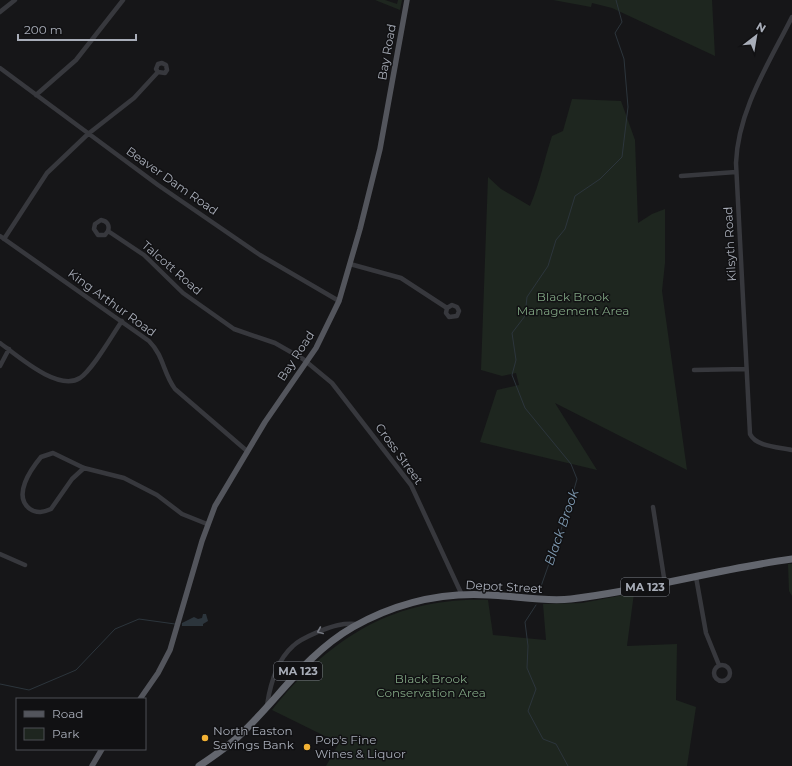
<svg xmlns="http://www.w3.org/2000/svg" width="792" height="766" viewBox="0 0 792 766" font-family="Montserrat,sans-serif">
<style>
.green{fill:#1e261f}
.water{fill:#2c353c}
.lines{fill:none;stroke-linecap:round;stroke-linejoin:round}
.stream{stroke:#2c353c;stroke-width:1}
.minor{stroke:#37383d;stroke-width:4.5}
.major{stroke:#53555c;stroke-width:5.5}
.highway{stroke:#63666e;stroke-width:7}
.oneway{stroke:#757881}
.poi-dot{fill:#f2b134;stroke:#111113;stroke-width:1.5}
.labels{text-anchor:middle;stroke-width:3;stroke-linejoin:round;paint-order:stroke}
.shield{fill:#111113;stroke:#7b7e86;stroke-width:1}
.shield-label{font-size:11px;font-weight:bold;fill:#a8adb8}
.street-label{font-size:12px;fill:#a8adb8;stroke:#111113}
.park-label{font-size:12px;fill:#7fa381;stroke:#111113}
.poi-label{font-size:12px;fill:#a8adb8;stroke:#111113;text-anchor:start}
.water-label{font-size:13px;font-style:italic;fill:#7f9bb3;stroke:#111113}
</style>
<rect width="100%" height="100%" fill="#161618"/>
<path class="green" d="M375,0H385L397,4L398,0H402L400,10Z
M553,0H712L715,56L612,8L592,3L591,7Z
M572,99L621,101L635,140L638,223L652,214L665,209V263L662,291L687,470L555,403L597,470L480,442L497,390L519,385L516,373L502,376L481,370L488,177L501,189L530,206C540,183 544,160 552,136L563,131Z
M788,564H792V596L789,591Z
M634,593L627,646L677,644L676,700L696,707L687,766H326L339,743L272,710C330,638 393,597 488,600L493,635L546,640L543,604L582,603Z"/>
<path class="water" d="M203,614H206L208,621L203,624V626H182V623L194,617L198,619L202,618Z"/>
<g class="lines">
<path class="stream" d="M539,592L569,507L577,479L571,464L525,408L512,375L516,360L512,333L525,316L527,297L548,266L556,240L565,229L575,196L600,179L622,157L628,107L624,59L615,33L622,22L616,0
M536,605L525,622L528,646L527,668L536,689L528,711L543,739L556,744L568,766
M0,684L29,690L76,670L115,629L139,619L175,624"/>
<path class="minor" d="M0,12L15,0
M792,17C769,63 738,110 736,163L750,434C756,447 780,447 792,450
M0,68L158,185L260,255L339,301
M36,95L76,60L123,0
M681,176L736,172
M108,231L105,235H98L94,229L95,224L101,220C107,221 110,225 108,231L144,255L183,293L234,329L275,343L303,359L332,383L411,485L462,595
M0,236L149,341C164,356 163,373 175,389L247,451
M4,239L47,173L88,134L134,98L158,72L165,73L167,70L166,65L162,63L158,64L156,69L158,72
M350,264L401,278L447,308L446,313L449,317L457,316L459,311L457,307L452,305L447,308
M0,343C18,356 58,392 80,378C94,368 112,335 122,321
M0,366L9,349
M694,370L746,369
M84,468L72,479L51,509C44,512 37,514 30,509C12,496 31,469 41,457L53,453L84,468L124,478L157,495L182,514L207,524
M653,507L665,584
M0,554L25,565
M696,577L706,633L719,665
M714 673a8 8 0 1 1 16 0a8 8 0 1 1-16 0Z
M267,705C270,686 277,660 293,646C300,639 311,635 320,631C333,626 342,623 356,624"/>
<path class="major" d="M140,699L158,673L170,650L202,541L215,506L265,422L316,348L339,301L360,229L380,149L407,0
M92,766L102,749"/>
<path class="highway" d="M199,766C214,756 229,746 241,734C279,698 306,654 353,627C394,604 441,592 489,595C516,596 544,602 571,599C646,590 718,569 792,559"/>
</g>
<defs><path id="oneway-chevron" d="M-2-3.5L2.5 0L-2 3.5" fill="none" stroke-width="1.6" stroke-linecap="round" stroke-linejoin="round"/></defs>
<use class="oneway" href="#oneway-chevron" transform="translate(320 631) rotate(157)"/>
<g class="poi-dot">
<circle cx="205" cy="738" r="4"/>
<circle cx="307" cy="747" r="4"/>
</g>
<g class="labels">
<g class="shield">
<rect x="621" y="578" width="48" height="18" rx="3"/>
<rect x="274" y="662" width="48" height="18" rx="3"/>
</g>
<g class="shield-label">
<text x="645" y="591">MA 123</text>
<text x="298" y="675">MA 123</text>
</g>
<g class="street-label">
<text transform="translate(387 52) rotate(-80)" y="4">Bay Road</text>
<text transform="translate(172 181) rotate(35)" y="4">Beaver Dam Road</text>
<text transform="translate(730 244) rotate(-93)" y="4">Kilsyth Road</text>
<text transform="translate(172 268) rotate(41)" y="4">Talcott Road</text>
<text transform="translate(112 303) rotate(36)" y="4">King Arthur Road</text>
<text transform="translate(296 356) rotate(-57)" y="4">Bay Road</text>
<text transform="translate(399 454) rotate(54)" y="4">Cross Street</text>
<text transform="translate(504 587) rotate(3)" y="4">Depot Street</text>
</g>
<g class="park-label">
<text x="573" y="301">Black Brook<tspan x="573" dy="14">Management Area</tspan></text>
<text x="431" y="683">Black Brook<tspan x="431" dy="14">Conservation Area</tspan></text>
</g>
<g class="poi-label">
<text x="213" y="735">North Easton<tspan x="213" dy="14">Savings Bank</tspan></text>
<text x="315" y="744">Pop's Fine<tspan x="315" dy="14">Wines &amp; Liquor</tspan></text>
</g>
<g class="water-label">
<text transform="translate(561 527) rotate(-71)" y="5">Black Brook</text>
</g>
</g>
<rect x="16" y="698" width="130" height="52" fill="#111113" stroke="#4d4f55"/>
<rect x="24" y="711" width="20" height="6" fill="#53555c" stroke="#4d4f55"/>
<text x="52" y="718" font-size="12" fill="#a8adb8">Road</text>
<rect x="24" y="728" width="20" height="12" fill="#1e261f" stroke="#4d4f55"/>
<text x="52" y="738" font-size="12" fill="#a8adb8">Park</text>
<g transform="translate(756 36) rotate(31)" stroke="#111113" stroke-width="3" paint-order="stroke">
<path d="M0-3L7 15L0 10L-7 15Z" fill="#a8adb8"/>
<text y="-6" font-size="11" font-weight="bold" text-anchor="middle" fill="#a8adb8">N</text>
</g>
<path d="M18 34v6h118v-6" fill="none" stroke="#a8adb8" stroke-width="2"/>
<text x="24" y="34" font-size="12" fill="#a8adb8" stroke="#111113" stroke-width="3" paint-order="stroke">200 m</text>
</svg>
